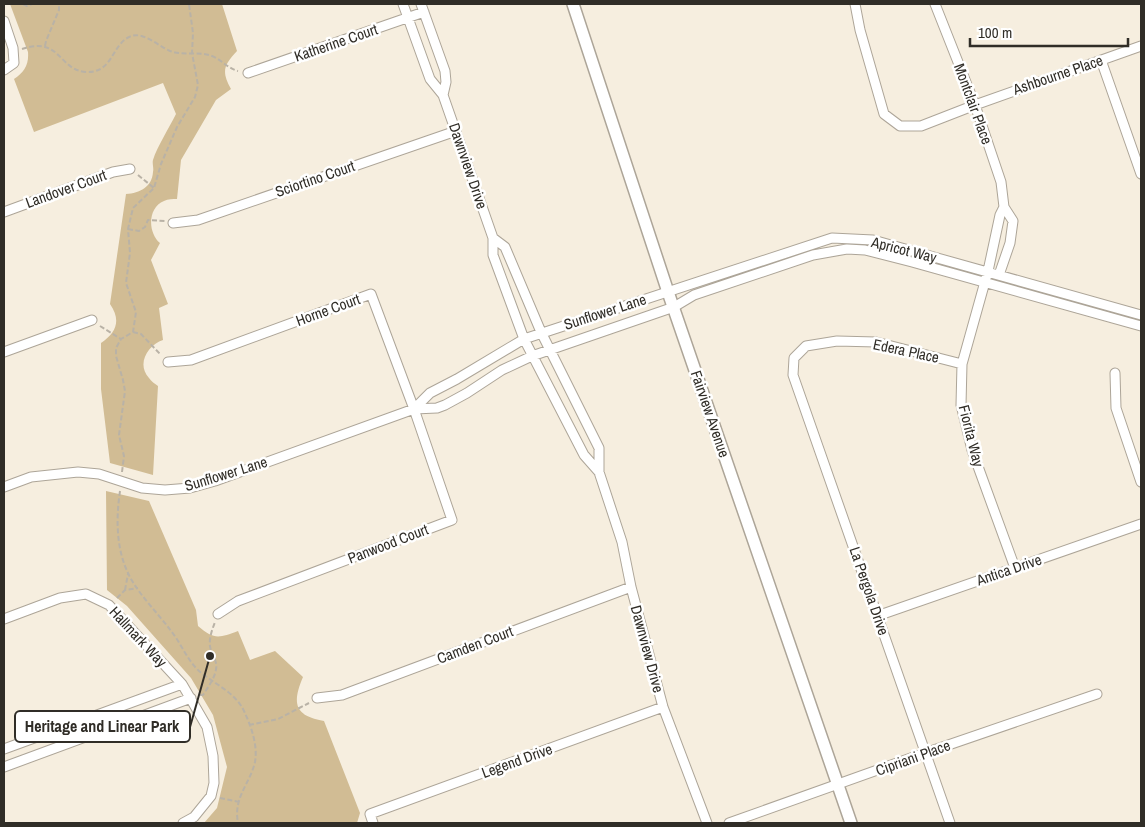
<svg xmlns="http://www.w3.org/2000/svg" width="1145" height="827" viewBox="0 0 1145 827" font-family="'Archivo Narrow',sans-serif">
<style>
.green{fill:#d1bc94}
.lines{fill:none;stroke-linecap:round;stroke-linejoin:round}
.minor-casing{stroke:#ada598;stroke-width:11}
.tertiary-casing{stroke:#ada598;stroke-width:14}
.path{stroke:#b9b2a6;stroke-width:2;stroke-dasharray:5 2.5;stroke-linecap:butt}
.minor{stroke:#fff;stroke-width:9}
.tertiary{stroke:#fff;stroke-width:11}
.labels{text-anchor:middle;stroke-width:5;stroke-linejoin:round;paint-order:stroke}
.street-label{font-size:15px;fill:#302d27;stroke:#fff}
.leader{fill:none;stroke:#302d27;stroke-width:2}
.callout-dot{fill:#302d27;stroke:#fff;stroke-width:2}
.callout{fill:#fff;stroke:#302d27;stroke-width:2}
.callout-label{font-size:16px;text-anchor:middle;font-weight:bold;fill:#302d27}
</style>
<rect width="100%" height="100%" fill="#f6eedf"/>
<path class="green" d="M10,4H222L237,51C224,65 221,71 231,89L216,100L181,160L177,199C173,199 168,199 164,201C147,208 148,233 160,243L151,260L168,304L159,308L163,340C148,345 136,364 149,378C151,381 155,384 158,386L153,475L110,463L101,389V343C117,332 121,320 110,304L126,194C140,193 152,187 153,172C154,168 152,163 153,160C157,147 169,128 176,114L163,83L34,132L14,79C24,72 29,65 28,52Z
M106,491L149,501L196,610L198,626C214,640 219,638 238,631L250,660L275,651L303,677C292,703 294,716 324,721L360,813L357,823H204L217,808L227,767L213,715L191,678L127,606L107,590Z"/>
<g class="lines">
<g class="minor-casing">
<path id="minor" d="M403,4L430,79L443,95L493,238V255L524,339L584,455L599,472
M421,4L445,71L446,82L443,95
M855,4L860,30L884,114L900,126H921L975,105L1141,46
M935,4L975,105L1001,182L1004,207L1013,221L1010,243L999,275
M4,21L13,48L14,63L4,70
M1101,60L1141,174
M248,73L424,12
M1004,207L1000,215L988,271L962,364L961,405L972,450L1015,568
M4,212L113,172L130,169
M173,223L198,220L456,131
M493,238L505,247L541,332L599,448V472L622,542L631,587L663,707L707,823
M4,352L92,320
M168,362L191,360L371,294L414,409L452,520L238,601L218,614
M1115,373L1116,408L1141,482
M414,409L430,393L457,379L524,339L832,238L873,240L1141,315
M4,487L31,477L78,472L99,474L142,488L165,490L190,488L215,481L414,409L437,408L445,405L467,393L502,370L532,356L674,307L694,295L813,255L847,249L865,250L912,262L1141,326
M877,616L1141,524
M4,619L60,598L86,594L109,605L182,684L207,727L213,756L214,783L211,796L194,817L183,823
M317,698L342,695L631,587
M4,749L182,684
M4,767L191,698
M373,823L370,814L663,707
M729,823L925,753L1097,694
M950,823L793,375L794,358L806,346L837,341L876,342L962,364"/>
</g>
<g class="tertiary-casing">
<path id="tertiary" d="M573,4L668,292L851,823"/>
</g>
<path class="path" d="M23,4L27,6L32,4
M45,46L46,41L59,10V4
M22,49C61,36 58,70 86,72C113,73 111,46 129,37C142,30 158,46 170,51C183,56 199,51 212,56C222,60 227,68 238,71
M138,175L154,188
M128,229L139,231L145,227L148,220L165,221
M100,326L121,339
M133,332L141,334L161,355
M122,472L124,456L119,435L125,391L123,380L116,356V348L121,339L133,332L136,312L126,283L130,253L128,229L133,208L154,188L161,164L177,127L195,97L198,85L192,53L193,33L189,4
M120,491C116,518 116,548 128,573C137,593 158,613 171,631C181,643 187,660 199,671C214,684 235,692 244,711C251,726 258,745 255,762C250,784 233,797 238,823
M125,590L128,574
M117,598L125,590L138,588
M200,695H203C208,687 215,678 216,669C218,661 211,654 210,646C209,638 212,630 215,622
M249,725L278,719L309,703
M220,798L239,802"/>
<use href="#minor" class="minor"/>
<use href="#tertiary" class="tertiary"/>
</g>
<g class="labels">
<g class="street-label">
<text transform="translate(336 43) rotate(-19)" y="5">Katherine Court</text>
<text transform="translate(1058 75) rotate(-19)" y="5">Ashbourne Place</text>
<text transform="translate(973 104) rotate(70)" y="5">Montclair Place</text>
<text transform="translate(468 166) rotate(71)" y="5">Dawnview Drive</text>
<text transform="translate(315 179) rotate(-19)" y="5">Sciortino Court</text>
<text transform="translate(66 189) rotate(-20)" y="5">Landover Court</text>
<text transform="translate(904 250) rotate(14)" y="5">Apricot Way</text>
<text transform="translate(328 310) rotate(-20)" y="5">Horne Court</text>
<text transform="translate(605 312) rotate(-18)" y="5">Sunflower Lane</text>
<text transform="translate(906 351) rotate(12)" y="5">Edera Place</text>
<text transform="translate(710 414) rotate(71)" y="5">Fairview Avenue</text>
<text transform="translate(971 436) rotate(76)" y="5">Fiorita Way</text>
<text transform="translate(226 474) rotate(-17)" y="5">Sunflower Lane</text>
<text transform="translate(388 544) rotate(-21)" y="5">Panwood Court</text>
<text transform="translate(1009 570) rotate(-19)" y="5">Antica Drive</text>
<text transform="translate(869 591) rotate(71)" y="5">La Pergola Drive</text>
<text transform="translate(138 637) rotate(47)" y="5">Hallmark Way</text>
<text transform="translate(475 645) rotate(-21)" y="5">Camden Court</text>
<text transform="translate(647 649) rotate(75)" y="5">Dawnview Drive</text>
<text transform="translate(913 758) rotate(-20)" y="5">Cipriani Place</text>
<text transform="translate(517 761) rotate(-20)" y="5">Legend Drive</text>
</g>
</g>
<path class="leader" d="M210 656L190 727"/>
<circle class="callout-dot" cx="210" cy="656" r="5"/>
<rect class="callout" x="15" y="711" width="175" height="31" rx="5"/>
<g class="callout-label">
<text x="102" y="732">Heritage and Linear Park</text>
</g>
<rect width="1145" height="827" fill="none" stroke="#302d27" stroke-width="10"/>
<path d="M970 38v8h158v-8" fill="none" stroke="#302d27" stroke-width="2.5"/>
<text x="978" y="38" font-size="15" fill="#302d27" stroke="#ffffff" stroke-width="4" paint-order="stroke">100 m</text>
</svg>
